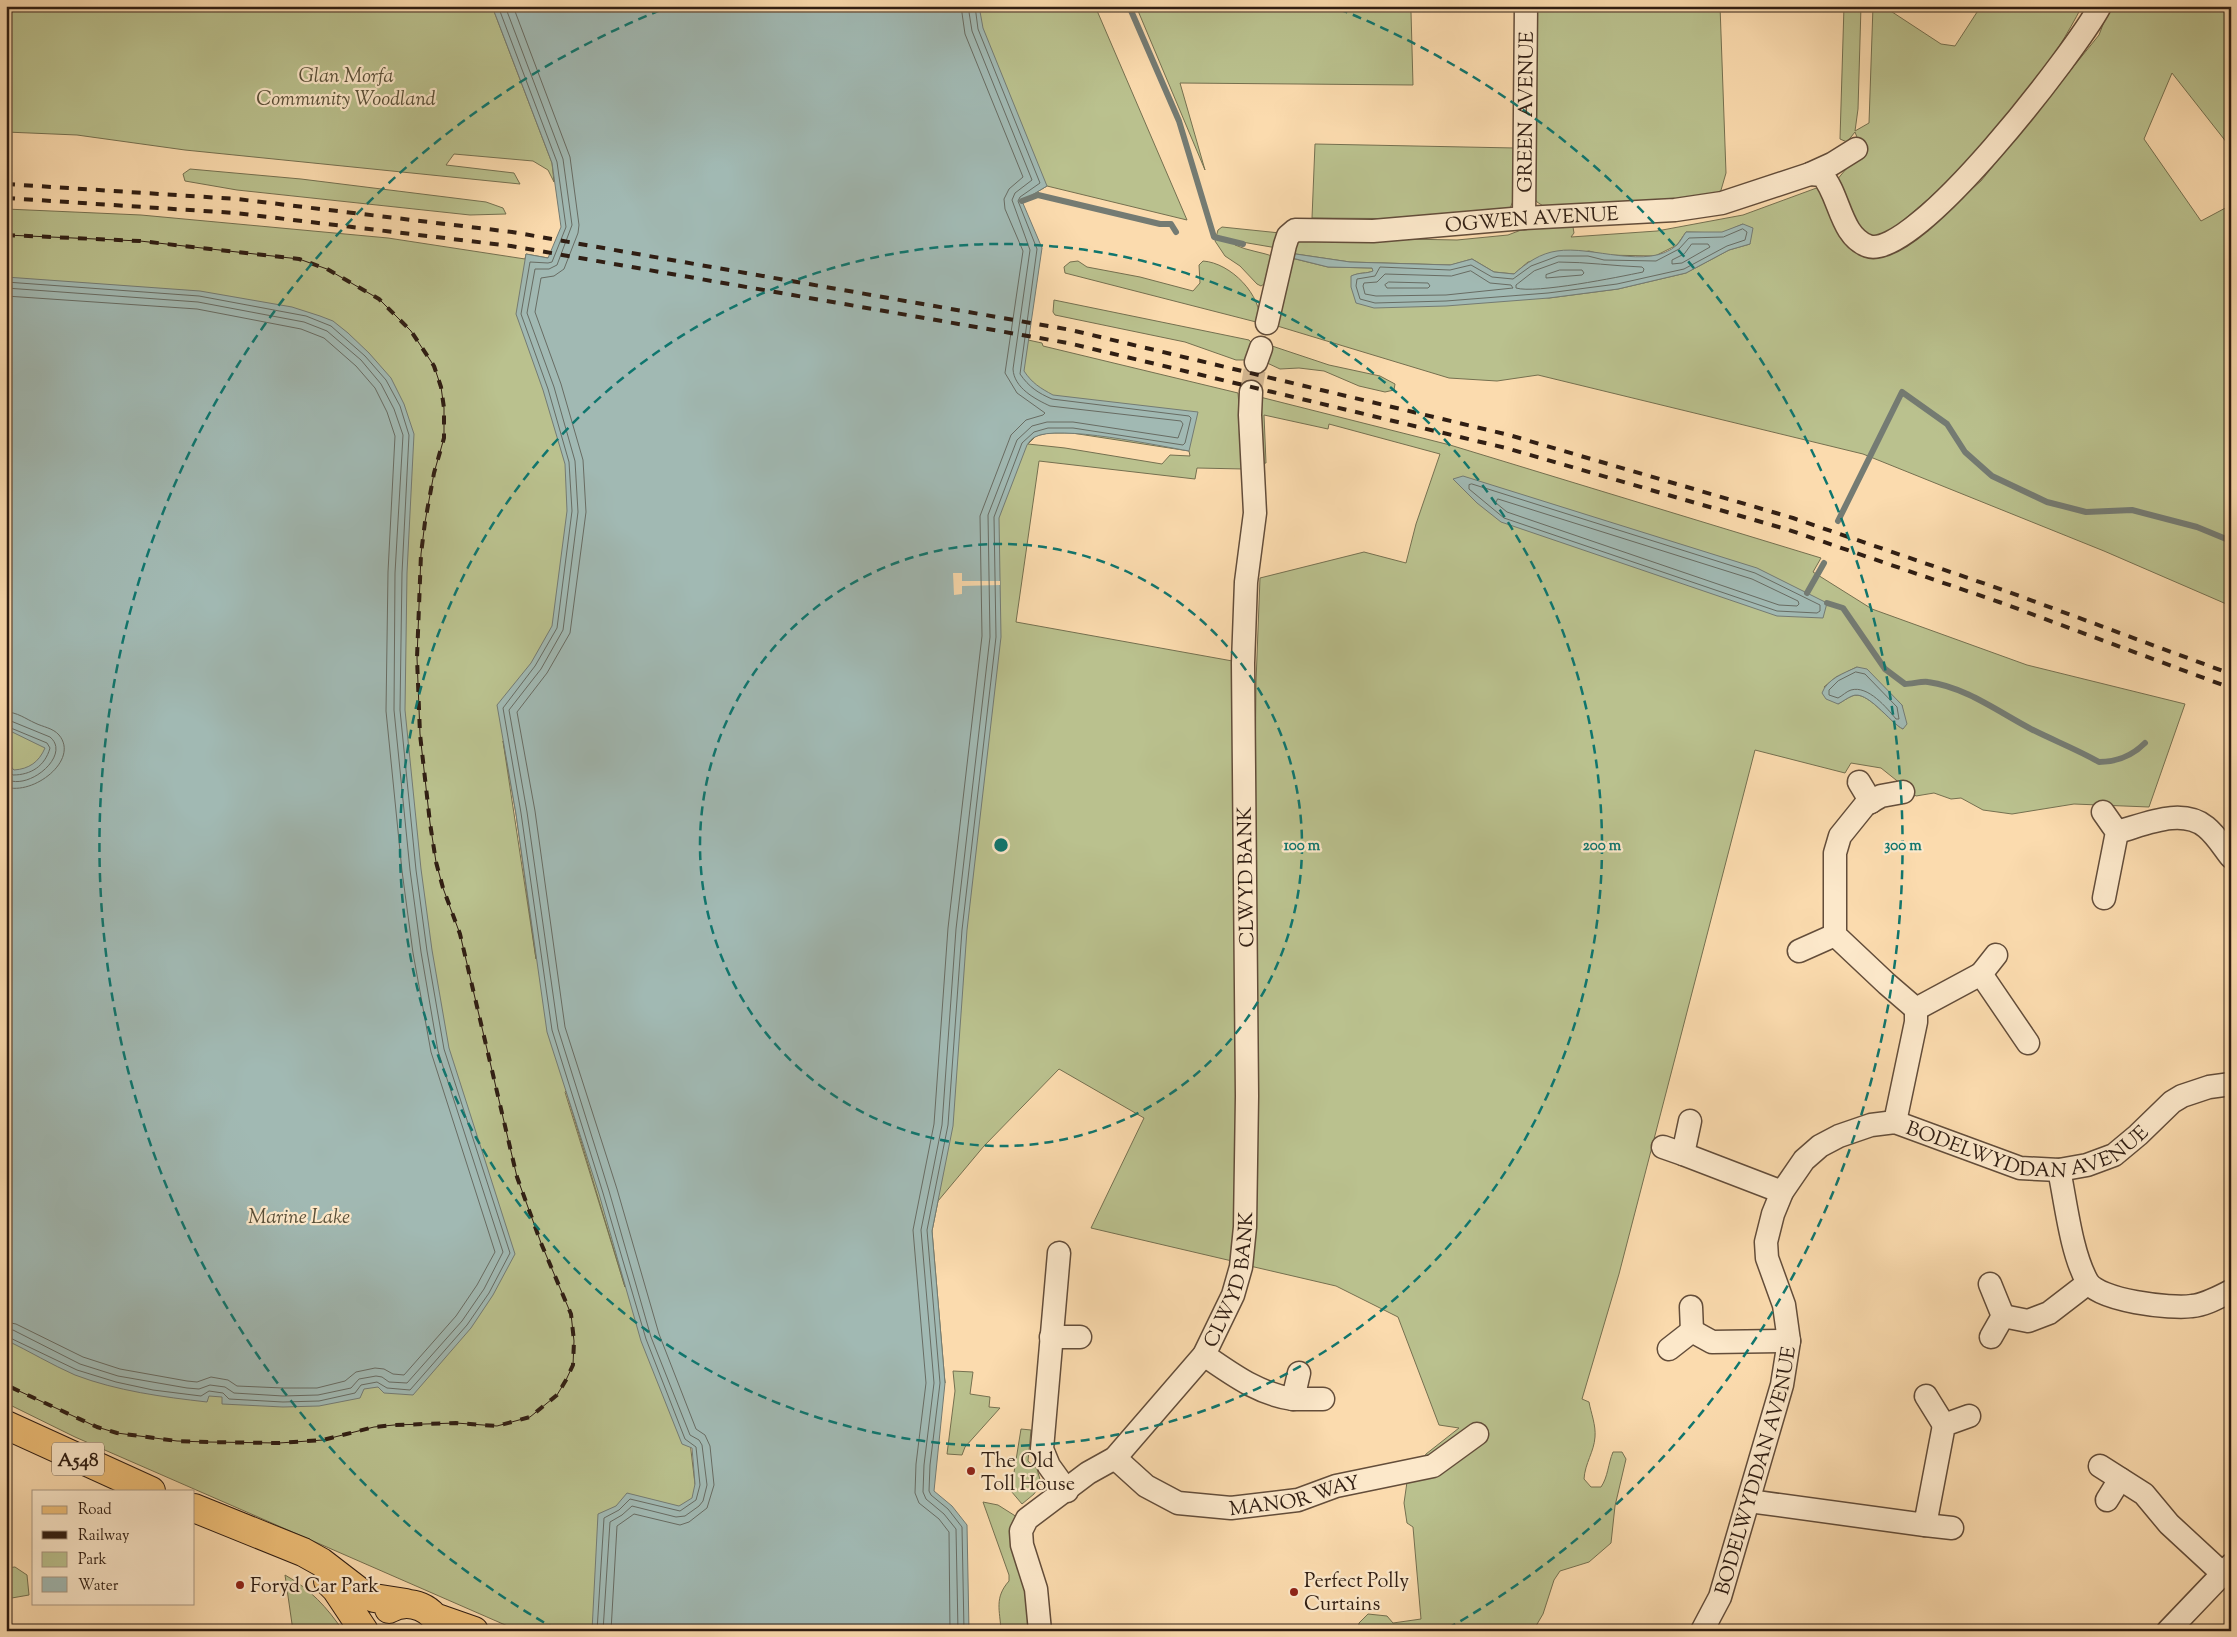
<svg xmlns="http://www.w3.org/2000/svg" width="2237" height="1637" viewBox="0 0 2237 1637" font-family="'Sorts Mill Goudy',serif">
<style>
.green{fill:#bac18e;stroke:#757050;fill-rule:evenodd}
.water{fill:#a1b9b3;stroke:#747b73}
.pier{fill:#fbdbae}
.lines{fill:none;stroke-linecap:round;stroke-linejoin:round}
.shore{stroke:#686c63;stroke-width:1}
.stream{stroke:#747b73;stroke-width:6}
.minor-tunnel{stroke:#d2b58f;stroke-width:22;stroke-dasharray:22 11;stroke-linecap:butt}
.minor-casing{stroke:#634d3a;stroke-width:25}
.primary-casing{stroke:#301e13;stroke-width:30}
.minor{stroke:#fce8ca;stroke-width:22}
.primary{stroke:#eebe77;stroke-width:28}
.tram{stroke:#301e13;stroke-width:1}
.rail{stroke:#301e13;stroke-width:4;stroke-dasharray:9 9;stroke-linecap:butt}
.ring{fill:none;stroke:#0f766e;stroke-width:2.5;stroke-dasharray:9 6}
.poi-dot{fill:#8f2418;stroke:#fce8ca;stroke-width:2}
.labels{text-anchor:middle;stroke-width:4.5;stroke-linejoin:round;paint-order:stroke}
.shield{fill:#fce8ca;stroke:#6d5b4a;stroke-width:1}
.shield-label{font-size:19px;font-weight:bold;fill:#301e13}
.park-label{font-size:20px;font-style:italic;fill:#594f38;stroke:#fce8ca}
.street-label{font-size:20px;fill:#301e13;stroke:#fce8ca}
.poi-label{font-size:20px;fill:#301e13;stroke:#fce8ca;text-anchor:start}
.centre{fill:#0f766e;stroke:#fce8ca;stroke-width:2.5}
.ring-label{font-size:15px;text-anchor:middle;font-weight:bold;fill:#0f766e;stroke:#fce8ca;stroke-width:4.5;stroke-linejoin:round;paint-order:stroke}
</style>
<rect width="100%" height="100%" fill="#fbdbae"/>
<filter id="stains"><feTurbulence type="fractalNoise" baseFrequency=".004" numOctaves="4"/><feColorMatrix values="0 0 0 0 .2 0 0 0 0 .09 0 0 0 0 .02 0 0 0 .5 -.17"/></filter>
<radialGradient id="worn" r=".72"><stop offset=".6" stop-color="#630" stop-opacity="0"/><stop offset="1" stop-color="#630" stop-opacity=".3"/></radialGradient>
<path class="green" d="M6,6H492L552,163L554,182L548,170L533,161L454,154L446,165L514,173L520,184L185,150L77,135L6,132Z
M924,6H1095L1187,220L1047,186L1022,201Z
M1136,6H1400L1411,12L1413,85L1180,83L1205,170Z
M1535,6H1720L1726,173L1719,197L1548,209L1537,202L1533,196Z
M1844,6H1861L1858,109L1855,131L1869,123L1873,6H1883L1941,44L1955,46L1981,6H2082C2054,61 2015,112 1972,157C1945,187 1912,212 1881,239L1859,237L1836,181L1862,150L1855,132L1847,142L1840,139Z
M2110,6H2231V148L2172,73L2144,139L2201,221L2231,205V606L2104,551L1863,454L1538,375L1497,381L1449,378L1274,325L1287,257L1328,267L1372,268L1373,271C1366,274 1360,272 1352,276L1549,298L1618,289L1686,273L1729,250L1750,244L1743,224L1722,233L1686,232L1677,245L1655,256L1604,255L1589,251L1528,262L1514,274L1494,272L1472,259L1451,265L1350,262L1289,253L1291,241L1350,238L1457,240L1508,235L1529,227L1568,224L1573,227L1574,233L1571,237L1657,231L1743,215L1822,186L1887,254L1908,245L1981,181L2099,35Z
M1315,144L1515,148L1513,201L1509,211L1448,219L1312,218Z
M190,169L301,179L486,202L503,208L506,214L470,215L237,190L185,181L183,174Z
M6,209L141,215L388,238L525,259L526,254L548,258L695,1484L754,1631H519L75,1437L6,1403ZM503,741L516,814L536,959ZM566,1091L625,1287L565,1092Z
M1222,227L1280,233L1277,248L1236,241L1235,245C1248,251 1262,252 1275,257L1267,282L1261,286L1257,284L1240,266L1225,256L1215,241L1218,230Z
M1078,261L1087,267L1140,277L1193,291L1200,283L1199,265L1203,261C1231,263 1262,295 1260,323L1065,273L1064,267L1070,262Z
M1054,300L1249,340L1254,346L1251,360H1236L1185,342L1055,315L1053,312Z
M1028,340L1042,343L1043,346L1238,393L1244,469L1197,468L1195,479L1039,461L1016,622L1238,662V1160L1232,1261L1091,1228L1144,1118L1059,1069L984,1146L938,1201L932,1231L945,1383L904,1068ZM1048,433H1072L1189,451L1190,456L1170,455L1162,464L1065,448L1028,444L1036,436Z
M1272,346L1329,365L1380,376L1395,384L1394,390L1385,392L1359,386L1324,371L1299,368L1280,369L1265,362Z
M1256,396L1450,445L1821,558L1813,572L1872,609L2027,665L2185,704L2149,807L2074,804L2012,814L1983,810L1961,798L1951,799L1934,793L1916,796L1881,768L1851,763L1845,773L1755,750L1619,1274L1582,1399L1589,1402C1591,1413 1596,1425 1595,1437C1594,1452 1585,1463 1584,1479L1591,1487H1601C1608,1477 1608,1464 1613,1452H1622L1626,1459L1615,1506L1611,1543L1589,1562L1560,1571L1554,1580L1543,1614L1533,1631H1358L1359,1623L1368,1614L1387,1616L1393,1623L1421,1619L1413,1527L1407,1523L1404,1503L1407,1482L1413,1478L1426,1454L1459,1428L1439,1425L1398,1317L1336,1286L1250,1266L1256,682L1260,578L1364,552L1406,563L1416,524L1440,454L1329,424L1328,429L1264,415L1266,463L1258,464ZM1857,667L1902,705L1903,729C1890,723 1867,689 1852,696C1847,698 1842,702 1838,704L1824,687L1836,677Z
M953,1371L973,1372L970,1394L990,1397L989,1407L1000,1408L965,1447L962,1455L947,1454L955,1391Z
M1021,1429L1031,1430L1028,1461L1037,1469L1041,1483L1034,1494L1022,1504L1011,1491Z
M983,1502L998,1505L1017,1517L1027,1600L1028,1631H1001C1000,1610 994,1598 1009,1581V1575Z
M15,1567L27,1575L29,1595L6,1599V1568Z
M285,1575C310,1589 327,1607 343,1631H293Z"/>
<path class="water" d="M492,6H979L983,28L1047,186L1022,201L1042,248L1024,371C1032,383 1040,388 1053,395L1198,412L1189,451C1160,446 1057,424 1035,437C1032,438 1029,442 1027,445L999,518L1001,637L967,930L953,1126L932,1231L945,1383L934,1491L952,1506L967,1525L969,1631H592L598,1514L616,1506L627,1493L679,1506L692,1498L695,1484L692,1448L682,1444L641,1341L599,1194L547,1032L516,814L497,705L531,663L552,626L567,511L565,464L543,390L516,314L526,254L548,258L561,227L552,163Z
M1743,224L1753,228L1750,244L1729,250L1686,273L1618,289L1549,298L1446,306L1374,308L1356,303L1351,287V276C1360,272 1366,274 1373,271L1372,268L1328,267L1288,257L1289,253L1350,262L1450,265L1472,259L1494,272L1514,274C1526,263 1541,253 1557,251C1591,245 1648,271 1677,245C1680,242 1683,236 1686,232H1722Z
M6,277L200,291L292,307L320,316L333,321L348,333L369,353L391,378L404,404L414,434L407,573L405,710L421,869L432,950L449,1048L515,1254L493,1295L471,1328L413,1395L384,1393L378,1387L364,1389L360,1398L319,1406L283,1407L222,1404V1397L209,1396L207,1402C163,1397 117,1391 75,1375C52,1365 29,1351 6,1340V761L14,770C29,769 39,762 45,748L6,729Z
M1463,476L1757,568L1827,603L1823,618L1777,616L1501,522L1477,503L1453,479Z
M1857,667L1867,669L1902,705L1907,724L1903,729C1890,723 1867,689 1852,696C1847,698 1842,702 1838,704L1826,699L1822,693C1827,679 1844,673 1857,667Z"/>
<path class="pier" d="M953,573H962V581H1000V585L962,586V594L954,595Z"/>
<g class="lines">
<path class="shore" d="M498,6L557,162L566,227L552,262L548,263L530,262L521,314L548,389L569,462L572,511L557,628L535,666L503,708L521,813L552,1030L603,1193L646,1339L685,1439L696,1447L700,1485L696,1500L680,1511L630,1499L619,1510L604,1518L597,1631
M505,6L563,159L572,225L557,265L549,269H535L527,313L554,387L575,461L578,512L563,630L541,669L509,710L527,812L558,1029L609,1191L651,1337L690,1435L699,1440L702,1445L707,1485L703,1501L699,1506L685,1516L676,1517L632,1506L622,1515L610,1522L603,1631
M513,6L570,157L579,225L578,233L564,269L554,276L541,278L535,312L561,384L583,460L586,512L570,633L547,673L517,712L535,811L565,1027L617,1189L659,1334L696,1429L705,1435L710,1446L714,1485L707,1508L689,1522L680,1525L634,1514L617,1526L611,1631
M1743,229L1747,232L1745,240L1727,246L1684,269L1617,284L1548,293L1446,301L1375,303L1360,299L1356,286L1357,279L1375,276L1380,267L1450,270L1471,265L1492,277L1513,279L1531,266L1558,256H1588L1604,260L1656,261L1679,249L1689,238L1723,237Z
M1692,244H1708L1710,247L1682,263L1672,264V260L1684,254Z
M1559,262C1587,262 1614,266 1642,267L1644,269L1643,272C1619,277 1535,294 1516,288V285L1534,271Z
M1560,270H1582L1584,273L1582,275L1546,278V275Z
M1471,271L1490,283L1511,285L1513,288L1446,295L1376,296L1365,294L1363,286L1364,283L1377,282L1385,274L1451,276Z
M6,282L199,296L306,316L331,326L365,356L386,380L400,406L409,435L402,573L400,710L416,870L427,951L444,1049L510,1253L489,1293L467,1325L410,1390L387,1388L377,1382L361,1385L355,1393L319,1401L283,1402L229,1399L223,1393L209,1391L201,1396L153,1390L116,1382L77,1370L6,1336
M1389,282L1428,283L1430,286L1428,288H1387L1385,285Z
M6,288L198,302L304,322L327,331L361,360L381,384L394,409L403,435L395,573L394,710L410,870L421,952L438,1051L503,1252L484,1289L462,1321L407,1383L389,1382L382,1377L376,1376L359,1379L351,1388L318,1395L283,1396L234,1393L225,1387L210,1385L199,1389L187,1388L118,1376L80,1364L13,1330L6,1329
M6,296L197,309L301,329L324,338L356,366L375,388L387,412L395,436L388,572L386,711L402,871L413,953L431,1052L495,1252L477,1285L456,1316L404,1375L393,1374L384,1369L375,1368L356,1372L345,1381L317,1388H283L237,1386L228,1380L211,1377L197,1382L187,1381L120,1369L83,1357L16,1324L6,1322
M1472,484L1755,573L1820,605V611L1817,613L1777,611L1504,518L1469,489V485Z
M1498,499L1752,579L1798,601L1799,604L1797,606L1779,605L1507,512L1496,503Z
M1856,672L1865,674L1897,707L1899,719H1896C1887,708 1868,685 1851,690C1847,691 1842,696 1838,698L1829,695V690L1838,681Z
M6,712C17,712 26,719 35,723C43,727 53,728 59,735C80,760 33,796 6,787
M6,719L50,737C72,755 28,792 6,779
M6,726L47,743L50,748C45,766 31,775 13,775L6,769
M950,1631L949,1532L939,1519L919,1503L915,1493L916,1464L926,1383L913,1230L934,1124L948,928L982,636L980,516L1011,435L1026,420L1043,415L1045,413L1017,393L1005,373L1023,251L1005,209L1004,199L1009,189L1023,177L965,34L961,6
M958,1631L956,1529L944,1514L926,1499L923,1492L924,1465L934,1383L921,1230L942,1125L956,929L990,637L988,515L1017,440L1032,426L1047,422H1073L1178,438L1183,424L1181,421L1050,406C1035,399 1014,388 1013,369L1030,250L1012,200L1015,193L1032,180L972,31L968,6
M964,1631L962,1527L948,1509L931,1495L929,1491L930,1465L940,1383L927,1230L948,1125L962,930L996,637L994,517L1022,443L1034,432L1048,428H1073L1183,445L1185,443L1191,418L1189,416L1052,399C1038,393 1029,387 1020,374L1037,249L1018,201L1020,197L1040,183L978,29L975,6"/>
<path class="stream" d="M1129,6L1179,121L1214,237L1243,244
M1022,201L1038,195L1160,224H1171L1176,232
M1838,521L1902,392L1947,424L1965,452L1992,476L2047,502L2086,512L2132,510L2197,527L2231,541
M1807,593L1824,563
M1827,603L1843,608L1885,669L1905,684C1912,684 1922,681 1928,682C1966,687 2000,713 2033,730C2055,741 2078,750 2099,762C2118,762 2132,756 2145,743"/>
<path class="minor-tunnel" d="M1251,392L1256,362"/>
<g class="minor-casing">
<g id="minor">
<path d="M1810,174L1822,175C1840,195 1840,236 1868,246C1914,263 2078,48 2100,6"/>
<path id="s1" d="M1524,218L1526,6"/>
<path id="s2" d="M1267,323L1285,245L1288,236L1295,230L1373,231L1524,218L1675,210L1722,203L1810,174L1832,164L1856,149"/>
<path d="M1256,362L1261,348"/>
<path d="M1859,782L1871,802"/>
<path d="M1903,792L1881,796L1865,805L1840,836L1835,853V935L1887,984L1916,1009L1981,974L2028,1043"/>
<path d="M2103,812L2117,832L2104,898"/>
<path d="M2117,832C2144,825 2181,807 2206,827C2216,835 2223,847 2231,857"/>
<path d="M1799,951L1835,935"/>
<path d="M1981,974L1996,955"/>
<path d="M1690,1121L1683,1154L1782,1192"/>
<path d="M1895,1122L1916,1022V1009"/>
<path d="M1663,1147L1683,1154"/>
<path d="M2059,1170C2066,1203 2071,1252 2087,1281C2098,1301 2171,1309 2192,1306C2205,1305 2219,1297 2231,1291"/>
<path d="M1059,1253L1042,1449L1049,1466L1067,1491"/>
<path d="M1990,1284L2003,1316"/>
<path d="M1691,1307L1692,1331"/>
<path d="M2003,1316L2028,1321L2049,1313L2088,1283"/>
<path d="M1051,1337H1080"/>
<path d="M1991,1337L2003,1316"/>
<path d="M1669,1349L1692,1331L1712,1342L1789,1341"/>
<path d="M1204,1355C1232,1374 1258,1394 1293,1399L1299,1373"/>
<path d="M1926,1396L1944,1425"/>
<path d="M1293,1399H1323"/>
<path id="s3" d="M1115,1458L1146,1486L1178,1503L1231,1508L1298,1500L1336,1486L1433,1466L1477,1434"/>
<path d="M2100,1466L2144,1494L2169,1524L2222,1573"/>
<path d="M2107,1500L2120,1479"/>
<path d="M1749,1501L1925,1525L1944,1425L1969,1416"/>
<path d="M1925,1525L1952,1528"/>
<path id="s4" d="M1040,1631L1036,1589L1022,1545L1021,1531L1027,1519L1088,1473L1115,1458L1204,1355L1233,1295L1241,1267L1245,1227L1247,1096L1243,663L1246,582L1255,513L1250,415L1251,392"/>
<path id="s5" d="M1702,1631L1720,1597L1782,1385L1789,1341L1784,1305L1767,1258L1766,1242L1773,1214L1782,1192L1804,1160L1820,1146L1839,1136L1871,1125L1895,1122L2020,1168L2059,1170L2087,1165L2114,1155L2138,1135L2172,1102L2182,1096L2209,1087L2231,1084"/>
<path d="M2168,1631L2231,1565"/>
</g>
</g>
<g class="primary-casing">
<path id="primary" d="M6,1425L151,1491
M194,1508L303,1552L321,1562L360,1592L374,1598L406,1603
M328,1581L336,1589L364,1631
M389,1609C409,1597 436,1608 441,1631
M434,1617L474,1631"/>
</g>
<use href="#minor" class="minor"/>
<use href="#primary" class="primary"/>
<path class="tram" d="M6,235L140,241L299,259L327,269L379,299L411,331L434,366L441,387L444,408V438L434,473L425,522L421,554L417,658L420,734L430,823L436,862L443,888L460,934L517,1177L541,1243L571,1314L574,1341L573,1365L566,1380L557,1395L530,1417L497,1426L456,1423L394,1425L374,1427L323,1440L279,1443L208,1442L177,1441L117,1433L97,1427L6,1385"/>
<path class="rail" d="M6,184L237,199L512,232L1071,330L1509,435L1793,518L2006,591L2231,674
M6,198L235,213L511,246L1068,343L1506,448L1789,530L2002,603L2231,688
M6,235L140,241L299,259L327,269L379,299L411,331L434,366L441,387L444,408V438L434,473L425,522L421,554L417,658L420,734L430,823L436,862L443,888L460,934L517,1177L541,1243L571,1314L574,1341L573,1365L566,1380L557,1395L530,1417L497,1426L456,1423L394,1425L374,1427L323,1440L279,1443L208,1442L177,1441L117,1433L97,1427L6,1385"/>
</g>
<g class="ring">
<circle cx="1001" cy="845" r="301"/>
<circle cx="1001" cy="845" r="601"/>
<path d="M557 1630A902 902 0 0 1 663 9M1339 9A902 902 0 0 1 1445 1630"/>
</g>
<g class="poi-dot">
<circle cx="971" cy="1471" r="5"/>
<circle cx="240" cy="1585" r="5"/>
<circle cx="1294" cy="1592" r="5"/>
</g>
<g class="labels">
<rect class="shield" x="52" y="1442.5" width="52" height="33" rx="4"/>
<g class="shield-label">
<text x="78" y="1466">A548</text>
</g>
<g class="park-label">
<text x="346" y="82">Glan Morfa<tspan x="346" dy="23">Community Woodland</tspan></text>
<text x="299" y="1223">Marine Lake</text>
</g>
<g class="street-label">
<text dy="7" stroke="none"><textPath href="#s1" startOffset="106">GREEN AVENUE</textPath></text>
<text dy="7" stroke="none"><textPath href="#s2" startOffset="336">OGWEN AVENUE</textPath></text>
<text transform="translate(1245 877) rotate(-91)" y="7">CLWYD BANK</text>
<text dy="7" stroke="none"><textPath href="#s5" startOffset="740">BODELWYDDAN AVENUE</textPath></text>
<text dy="7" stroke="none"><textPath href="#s4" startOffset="440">CLWYD BANK</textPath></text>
<text dy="7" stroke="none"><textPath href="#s5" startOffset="170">BODELWYDDAN AVENUE</textPath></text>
<text dy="7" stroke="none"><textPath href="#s3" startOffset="196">MANOR WAY</textPath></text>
</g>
<g class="poi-label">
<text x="981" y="1467">The Old<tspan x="981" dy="23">Toll House</tspan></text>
<text x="1304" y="1587">Perfect Polly<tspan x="1304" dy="23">Curtains</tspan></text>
<text x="250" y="1592">Foryd Car Park</text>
</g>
</g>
<circle cx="1001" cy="845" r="8" class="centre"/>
<g class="ring-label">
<text x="1302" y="850">100 m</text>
<text x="1602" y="850">200 m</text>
<text x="1903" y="850">300 m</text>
</g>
<rect width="2237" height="1637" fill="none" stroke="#fbdbae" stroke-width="25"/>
<rect x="8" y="8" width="2222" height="1622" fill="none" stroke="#301e13" stroke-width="2.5"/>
<rect x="12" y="12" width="2212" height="1612" fill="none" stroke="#301e13"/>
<rect x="32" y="1490" width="162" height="115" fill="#fce8ca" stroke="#aa9781"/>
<rect x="42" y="1506" width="25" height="8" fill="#eebe77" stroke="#aa9781"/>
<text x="78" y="1514" font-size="15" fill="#301e13">Road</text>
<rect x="42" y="1531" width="25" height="8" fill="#301e13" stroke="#aa9781"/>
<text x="78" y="1540" font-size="15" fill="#301e13">Railway</text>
<rect x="42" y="1552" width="25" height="15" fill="#bac18e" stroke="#aa9781"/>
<text x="78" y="1564" font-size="15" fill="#301e13">Park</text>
<rect x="42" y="1577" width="25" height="15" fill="#a1b9b3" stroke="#aa9781"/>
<text x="78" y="1590" font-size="15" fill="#301e13">Water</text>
<rect width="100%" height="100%" filter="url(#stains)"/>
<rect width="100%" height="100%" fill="url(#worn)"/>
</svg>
